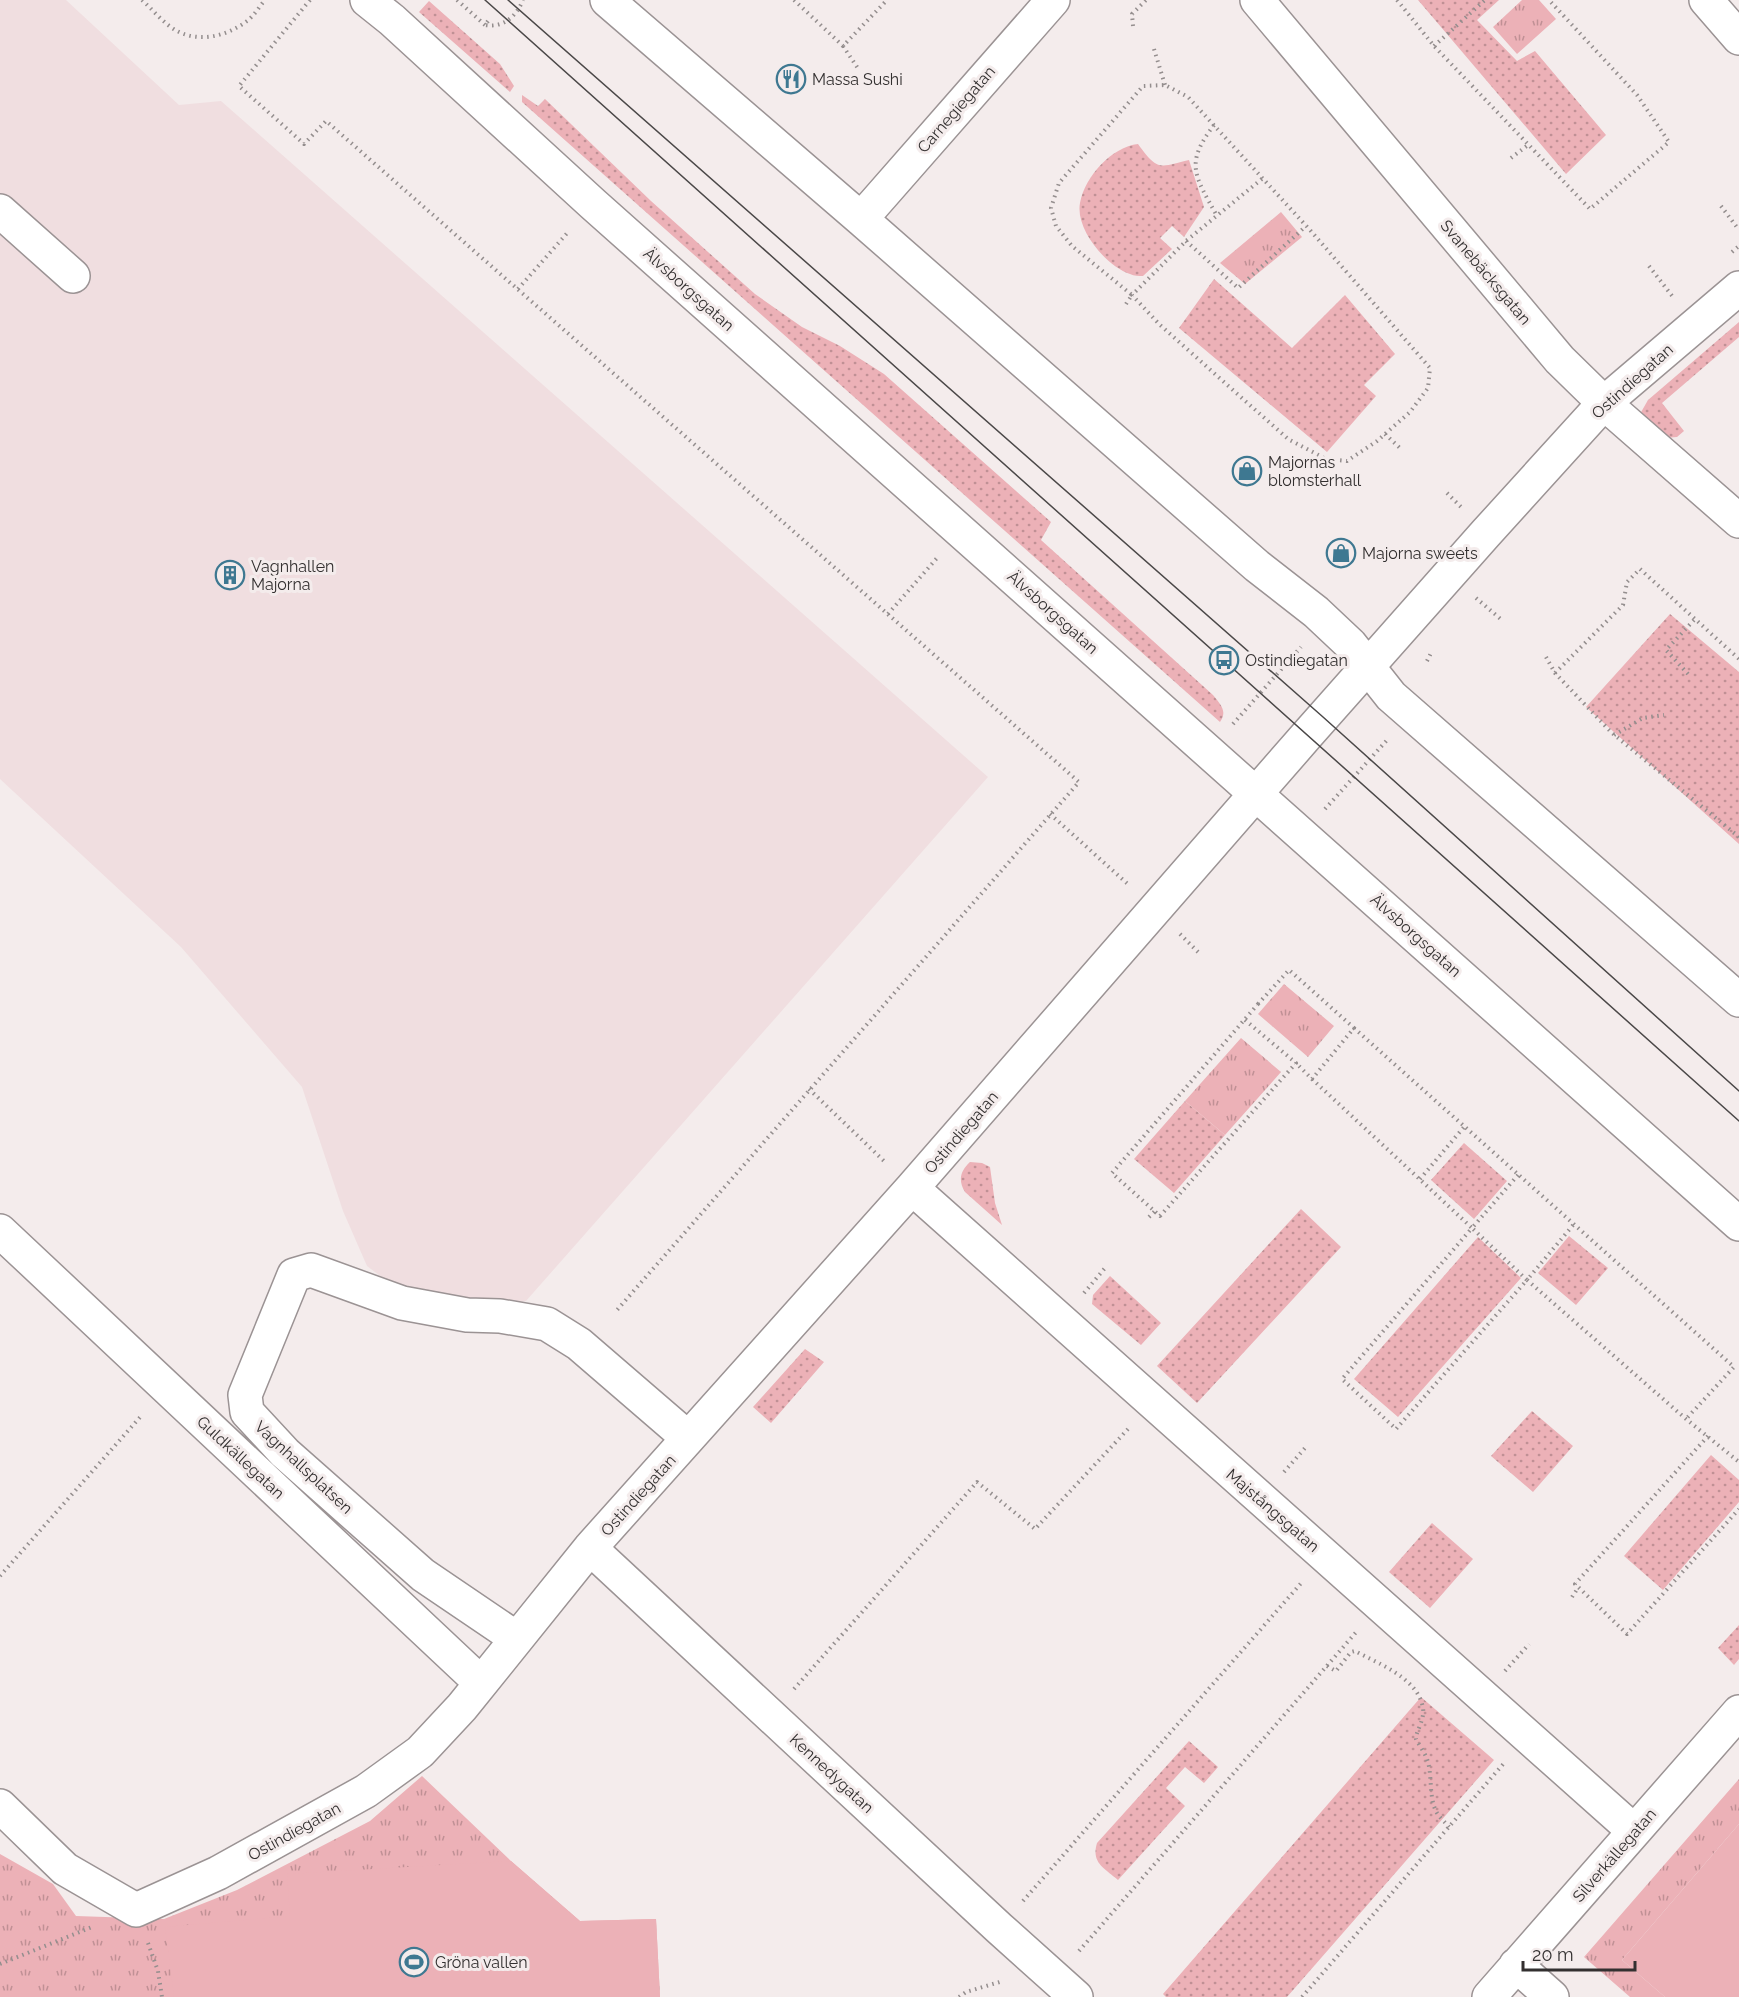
<svg xmlns="http://www.w3.org/2000/svg" width="1739" height="1997" viewBox="0 0 1739 1997" font-family="Raleway,sans-serif">
<style>
.built{fill:#f0dee0}
.grass{fill:url(#grass-dots)}
.park{fill:url(#park-tufts)}
.garden{fill:#ecb1b7}
.lines{fill:none;stroke-linecap:round;stroke-linejoin:round}
.minor-casing{stroke:#9b9394;stroke-width:36}
.path{stroke:#948e8e;stroke-width:4;stroke-dasharray:1.5 4.5;stroke-linecap:butt}
.minor{stroke:#fff;stroke-width:33}
.tram{stroke:#4b4848;stroke-width:1.5}
.labels{text-anchor:middle;stroke-width:6;stroke-linejoin:round;paint-order:stroke}
.poi-label{font-size:16px;fill:#333030;stroke:#f4ecec;text-anchor:start}
.street-label{font-size:16px;fill:#333030;stroke:#f4ecec}
</style>
<defs>
<pattern id="grass-dots" width="8" height="8" patternUnits="userSpaceOnUse" patternTransform="scale(1.5)"><rect width="8" height="8" fill="#ecb1b7"/><path d="M2 2h.1M6 6h.1" fill="none" stroke="#c09095" stroke-width="1.8" stroke-linecap="round"/></pattern>
<pattern id="park-tufts" width="24" height="20" patternUnits="userSpaceOnUse" patternTransform="scale(1.5)"><rect width="24" height="20" fill="#ecb1b7"/><path d="M3 7l-1-3M5 7V3M7 7l1-3M15 17l-1-3M17 17v-4M19 17l1-3" fill="none" stroke="#c09095"/></pattern>
</defs>
<rect width="100%" height="100%" fill="#f4ecec"/>
<path class="built" d="M0,0H66L179,105L221,101L988,777L526,1301L468,1311L415,1302L367,1266L343,1211L302,1087L181,947L0,779Z"/>
<path class="grass" d="M1418,0H1499L1477,20L1517,61L1535,51L1606,135L1566,174Z
M429,1L500,64L514,86L510,92L419,12Z
M522,95L538,106L545,99L651,201L755,294L802,327L840,346L884,374L1051,522L1041,540L1213,695C1220,704 1228,711 1220,722L522,102Z
M1138,144C1158,172 1160,167 1189,160L1204,207L1184,237L1172,226L1160,238L1172,249L1143,276C1139,276 1134,276 1130,274C1106,266 1075,229 1080,203C1085,176 1112,147 1138,144Z
M1214,279L1292,348L1345,295L1395,354L1364,385L1376,396L1327,452L1179,328Z
M1739,322V337L1662,403L1684,431L1677,437L1665,438L1640,414L1648,400Z
M1670,614L1739,672V844L1586,707Z
M1185,1101L1225,1135L1174,1193L1134,1159Z
M1464,1143L1507,1181L1474,1219L1431,1180Z
M970,1162L982,1163L990,1167L995,1203L1002,1225L965,1192C958,1181 960,1171 970,1162Z
M1301,1209L1341,1247L1197,1403L1157,1366Z
M1569,1236L1608,1268L1576,1305L1538,1273Z
M1478,1237L1521,1278L1398,1417L1354,1379Z
M1110,1276L1161,1323L1141,1345L1092,1304L1093,1295Z
M805,1349L824,1362L771,1423L753,1407Z
M1532,1411L1573,1446L1533,1492L1491,1456Z
M1711,1455L1739,1480V1502L1663,1590L1624,1556Z
M1432,1523L1473,1559L1430,1608L1389,1572Z
M1739,1625V1659L1734,1665L1718,1648Z
M1421,1697L1494,1760L1287,1997H1166L1163,1994Z
M1189,1741L1218,1767L1204,1783L1185,1767L1166,1788L1185,1806L1118,1880C1104,1868 1091,1863 1097,1843Z"/>
<path class="park" d="M1522,0H1539L1556,19L1517,54L1493,27Z
M1281,212L1302,237L1245,284L1220,263Z
M1284,984L1334,1026L1308,1057L1258,1014Z
M1241,1038L1281,1072L1225,1135L1185,1101Z
M422,1776L511,1861L580,1921L656,1919L660,1997H0V1854L53,1884L76,1916L164,1919L237,1890L370,1821Z
M1739,1779V1824L1622,1960L1665,1997H1630L1584,1957Z"/>
<path class="garden" d="M1739,1824V1997H1665L1622,1960Z
M511,1861L580,1921L656,1919L660,1997H174L165,1927L290,1916L287,1874Z"/>
<g class="lines">
<g class="minor-casing">
<path id="minor" d="M367,0L392,20L593,204L1739,1224
M607,0L861,219L1257,566L1316,612L1350,644L1391,696L1739,1000
M1257,0L1560,360L1604,403L1739,521
M1706,0L1739,38
M0,211L73,276
M861,219L1053,0
M912,1188L1634,1831
M0,1231L481,1683
M590,1548L999,1928L1076,1997
M516,1638L423,1575L285,1453L247,1412L245,1395L294,1275L311,1270L402,1303L467,1315L500,1316L547,1324L579,1344L688,1438
M0,1806L65,1869L136,1910L218,1873L366,1791L420,1752L462,1707L590,1548L912,1188L1307,735L1486,533L1604,403L1739,288
M1516,1965L1552,1997
M1489,1997L1739,1712"/>
</g>
<path class="path" d="M142,0C153,10 164,24 177,31C200,43 227,36 247,21C254,16 259,7 265,0
M310,0L239,86L304,144L326,121L1079,782L617,1310
M457,0L485,25
M794,0L843,46L887,0
M1397,0L1434,46L1590,209L1669,142L1637,95L1549,0
M488,21L485,25C503,28 516,17 523,0
M1133,26L1132,14L1146,0
M843,46L859,70
M1434,46L1485,0
M1154,49L1165,85
M1214,125C1184,164 1195,176 1217,216
M1511,158L1528,145
M1721,206L1739,230
M1186,241L1238,288L1306,226
M1732,252L1739,246
M1649,266L1673,297
M518,289L569,231
M1126,304L1132,295L1072,246L1056,226L1051,208L1059,183L1143,86L1165,85L1188,97L1310,230L1430,368L1428,388L1410,412L1377,441L1347,461L1326,459L1288,439L1160,325L1132,295L1186,241L1263,178
M1385,434L1401,449
M1447,493L1461,507
M1476,598L1503,621
M888,614L937,558
M1546,657L1555,673L1612,733L1739,837
M1427,661L1432,651
M1555,673L1623,605L1627,582L1640,569L1739,659
M1688,674L1666,650L1695,619
M1233,724L1301,647
M1614,735L1643,718L1664,715
M1325,809L1388,739
M1050,814L1130,886
M1180,934L1201,955
M1258,1004L1289,970L1354,1028L1312,1079L1296,1063
M1245,1020L1296,1063L1160,1216L1112,1173L1258,1004L1255,1001
M1354,1028L1734,1367L1686,1419
M1312,1079L1472,1228L1342,1379L1396,1429L1527,1280L1686,1419L1739,1462
M809,1089L885,1162
M1518,1175L1472,1228L1527,1280L1574,1224
M1420,1179L1464,1127
M1149,1217L1155,1211
M1084,1293L1105,1268
M1708,1436L1575,1584L1627,1634L1739,1509
M1284,1472L1305,1448
M0,1576L142,1415
M1572,1597L1578,1588
M1327,1666L1336,1671L1351,1652L1355,1651C1379,1664 1418,1678 1423,1708C1425,1720 1415,1733 1416,1739C1417,1742 1425,1753 1427,1759C1433,1776 1428,1797 1437,1813C1440,1818 1445,1822 1449,1827
M1505,1671L1529,1644
M794,1689L977,1482L1035,1529L1128,1429
M1023,1901L1303,1581
M148,1943L158,1971L162,1997
M1079,1951L1358,1630
M0,1964L92,1927
M959,1997L966,1992L1003,1981
M1302,1997L1505,1762"/>
<use href="#minor" class="minor"/>
<path class="tram" d="M485,0L1739,1121
M508,0L1323,717L1739,1091"/>
</g>
<defs>
<g id="restaurant-ring" transform="scale(1.5)"><circle r="9.5" fill="#f4ecec" stroke="#3e7891" stroke-width="1.5"/><path d="M-5-6h1v4h1v-4h1v4h1v-4h1v5L-1.5 .5V6h-2V.5L-5-1ZM5-6V6H3V1.5H1.5Q1.5-4 5-6Z" fill="#3e7891"/></g>
<g id="shop-ring" transform="scale(1.5)"><circle r="9.5" fill="#f4ecec" stroke="#3e7891" stroke-width="1.5"/><path d="M-5-2.5h2.3a2.7 3.5 0 0 1 5.4 0H5L5.5 6h-11ZM-1.5-2.5h3a1.5 2.3 0 0 0-3 0Z" fill="#3e7891"/></g>
<g id="building-ring" transform="scale(1.5)"><circle r="9.5" fill="#f4ecec" stroke="#3e7891" stroke-width="1.5"/><path d="M-4-6H4V6H1V3H-1V6H-4ZM-2.5-4.3h1.7v1.8h-1.7ZM.8-4.3h1.7v1.8H.8ZM-2.5-1h1.7V.8h-1.7ZM.8-1h1.7V.8H.8Z" fill="#3e7891"/></g>
<g id="bus-ring" transform="scale(1.5)"><circle r="9.5" fill="#f4ecec" stroke="#3e7891" stroke-width="1.5"/><path d="M-5-6H5V4H4V6H2V4H-2V6H-4V4H-5ZM-3.5-4V0h7V-4ZM-3.5 1.2v1.5H-2V1.2ZM2 1.2v1.5H3.5V1.2Z" fill="#3e7891"/></g>
<g id="stadium-ring" transform="scale(1.5)"><circle r="9.5" fill="#f4ecec" stroke="#3e7891" stroke-width="1.5"/><path d="M0-5a6.5 5 0 1 0 0 10a6.5 5 0 1 0 0-10ZM-3.5-1.8h7v3.6h-7Z" fill="#3e7891"/></g>
</defs>
<g fill-rule="evenodd">
<use href="#restaurant-ring" x="791" y="79"/>
<use href="#shop-ring" x="1247" y="471"/>
<use href="#shop-ring" x="1341" y="553"/>
<use href="#building-ring" x="230" y="575"/>
<use href="#bus-ring" x="1224" y="660"/>
<use href="#stadium-ring" x="414" y="1962"/>
</g>
<g class="labels">
<g class="poi-label">
<text x="812" y="85">Massa Sushi</text>
<text x="1268" y="468">Majornas<tspan x="1268" dy="18">blomsterhall</tspan></text>
<text x="1362" y="559">Majorna sweets</text>
<text x="251" y="572">Vagnhallen<tspan x="251" dy="18">Majorna</tspan></text>
<text x="1245" y="666">Ostindiegatan</text>
<text x="435" y="1968">Gröna vallen</text>
</g>
<g class="street-label">
<text transform="translate(956 109) rotate(-49)" y="6">Carnegiegatan</text>
<text transform="translate(1486 272) rotate(50)" y="6">Svanebäcksgatan</text>
<text transform="translate(689 289) rotate(42)" y="6">Älvsborgsgatan</text>
<text transform="translate(1632 381) rotate(-42)" y="6">Ostindiegatan</text>
<text transform="translate(1053 612) rotate(42)" y="6">Älvsborgsgatan</text>
<text transform="translate(1416 935) rotate(42)" y="6">Älvsborgsgatan</text>
<text transform="translate(961 1132) rotate(-49)" y="6">Ostindiegatan</text>
<text transform="translate(241 1457) rotate(43)" y="6">Guldkällegatan</text>
<text transform="translate(304 1467) rotate(43)" y="6">Vagnhallsplatsen</text>
<text transform="translate(638 1495) rotate(-48)" y="6">Ostindiegatan</text>
<text transform="translate(1273 1510) rotate(41)" y="6">Majstångsgatan</text>
<text transform="translate(832 1773) rotate(43)" y="6">Kennedygatan</text>
<text transform="translate(294 1831) rotate(-29)" y="6">Ostindiegatan</text>
<text transform="translate(1614 1855) rotate(-49)" y="6">Silverkällegatan</text>
</g>
</g>
<path d="M1523 1961v9h112v-9" fill="none" stroke="#333030" stroke-width="3"/>
<text x="1532" y="1961" font-size="18" fill="#333030" stroke="#f4ecec" stroke-width="4.5" paint-order="stroke">20 m</text>
</svg>
